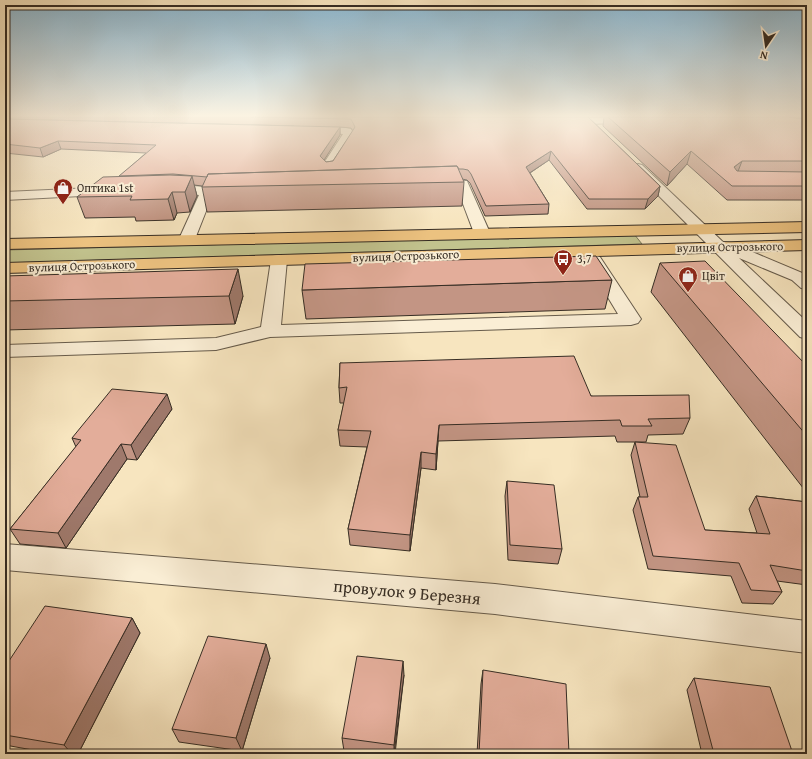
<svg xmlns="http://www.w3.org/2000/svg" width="812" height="759" viewBox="0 0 812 759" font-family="'Gentium Book Plus',serif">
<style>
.green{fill:#c2c38e;stroke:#7c7859}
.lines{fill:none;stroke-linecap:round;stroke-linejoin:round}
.minor-casing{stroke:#665b4b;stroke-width:2}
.major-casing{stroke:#362d24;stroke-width:2}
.minor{fill:#faeed5;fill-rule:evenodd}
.major{fill:#ecc280;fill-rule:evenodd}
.wall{fill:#c39584;stroke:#362d24;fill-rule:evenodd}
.shaded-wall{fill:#9f796c;stroke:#362d24}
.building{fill:#e3ad9a;stroke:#362d24}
.labels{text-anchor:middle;stroke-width:4;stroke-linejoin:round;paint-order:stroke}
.far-poi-label{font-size:12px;fill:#362d24;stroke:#faeed5;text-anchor:start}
.far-street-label{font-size:12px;fill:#362d24;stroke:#faeed5}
.near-street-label{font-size:17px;fill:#362d24;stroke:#faeed5}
</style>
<rect width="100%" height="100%" fill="#f7e5bf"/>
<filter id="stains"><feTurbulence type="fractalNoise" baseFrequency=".005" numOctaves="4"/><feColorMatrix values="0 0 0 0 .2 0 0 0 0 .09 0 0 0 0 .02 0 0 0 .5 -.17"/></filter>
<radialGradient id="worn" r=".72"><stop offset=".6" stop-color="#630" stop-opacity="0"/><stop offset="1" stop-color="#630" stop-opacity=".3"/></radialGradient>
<path class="green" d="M634,234L642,244L5,263V250Z"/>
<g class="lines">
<g class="minor-casing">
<path id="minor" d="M634,117L638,118L639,120L638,122L590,124L585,121L590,118Z
M310,126L347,128L351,129L354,135L332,169H324L322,166L343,134L306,131L305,129Z
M638,164L642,165L723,242L731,243L807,275V289L801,288L792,280L739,258L807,322V339L800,337L634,171L632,168Z
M436,180L467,181L490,233L487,236H477L474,233L457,188L431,187L429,184L431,181Z
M167,185L237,188L239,191L237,194L212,196L195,239L193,242H181L179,239L199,195L162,192L160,189L162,186Z
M114,187L119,188L121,191L119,194L5,200V192Z
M279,255L285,256L287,260L281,325L618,314L586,261L588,257L594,256L600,257L641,319L638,323L631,325L270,337L216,350L5,357V345L216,338L261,327L271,260L273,256Z
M5,544L495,584L807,621V653L495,614L5,570Z"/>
</g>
<g class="major-casing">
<path id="major" d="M807,222V232L5,249V239Z
M807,240V250L5,273V263Z"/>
</g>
<use href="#minor" class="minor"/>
<use href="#major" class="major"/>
</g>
<path class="wall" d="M5,117H588L660,186L658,196L645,209H587L549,160L530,173L549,204L548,214L485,216L470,183L467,180L462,179L464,182L462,206L207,212L202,187V186L194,185L197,196L190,212L177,213L174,220L136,221L135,217L85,218L77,197L119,177L146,153L61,149L43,157L5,153V119L294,126L5,119ZM340,127L351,128L353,131L333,161L326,162L324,160L340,135Z
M604,117H807V200H727L687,164L667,186L603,126Z
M660,263L807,366V493L651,292Z
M5,276L243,296L235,324L5,330Z
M612,280L605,309L306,319L302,290Z
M340,363L591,396L690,418L683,434L648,435L646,442H617L615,436L438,441L436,470L421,468L410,551L350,545L348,529L367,447L340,446L338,430L344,403H340L339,388Z
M172,409L137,460L127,459L66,548L20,544L10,529L76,447L72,438Z
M635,442L705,530L757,533L749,509L756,496L807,502V585L777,581L782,592L773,604L742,603L731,576L648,569L633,510L638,497H640L631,455Z
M507,481L562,549L558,564L508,560L505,496Z
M132,618L140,633L78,754H55L5,745V667Z
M270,658L242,751L179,742L172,729Z
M483,670L569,754H477L481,684Z
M404,675L395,754H369L344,751L342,738Z
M694,678L793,754H702L687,690Z"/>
<path class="shaded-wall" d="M340,127V135L321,165L320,156Z
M58,141L61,149L43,157L40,148Z
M551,151L549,160L525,176L526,167Z
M691,151L687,164L667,186L670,172Z
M742,161L737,174L734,167Z
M192,176L197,196L190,212L185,192Z
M660,186L658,196L645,209L648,199Z
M172,192L177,213L174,220L168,199Z
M238,269L243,296L235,324L229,296Z
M167,394L172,409L137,460L131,445Z
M439,425L438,441L436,470V454Z
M121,444L127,459L66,548L58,533Z
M421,452V468L410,551V535Z
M132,618L140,633L78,754H72L64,745Z
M266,644L270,658L242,751L236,738Z
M403,661L404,675L394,754V745Z"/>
<path class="building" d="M251,117H588L660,186L648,199H589L551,151L526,167L549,204L486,206L471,174L468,170L463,169H459L457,166L208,174L207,177L173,174L119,176L156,145L58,141L40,148L5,144V119L340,127L320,156L326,162L333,161L355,127L351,119Z
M608,117H786L807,119V161H742L734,167L737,171L807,172V186H732L691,151L670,172Z
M457,166L464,182L202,187L208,174Z
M170,175L192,176L185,192H172L168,199L130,200L132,196L77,197L103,177Z
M596,256L612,280L302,290L305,264Z
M705,261L807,366V436L660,263Z
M238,269L229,296L5,301V276Z
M574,356L591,396L689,395L690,418L648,419L652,426H622L620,420L439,425L436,454L421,452L410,535L348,529L371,431L338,430L347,387L339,388L340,363Z
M112,389L167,394L131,445L121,444L58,533L10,529L81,440L72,438Z
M635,442L676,445L705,530L770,534L756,496L807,502V571L770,565L782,592L751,590L739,563L653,556L638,497H648Z
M507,481L554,485L562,549L510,545Z
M45,606L132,618L64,745L5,735V667Z
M208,636L266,644L236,738L172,729Z
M357,656L403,661L394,745L342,738Z
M483,670L566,684L569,754H479Z
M694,678L770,687L793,754H714Z"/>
<linearGradient id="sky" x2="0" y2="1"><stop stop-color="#8ab8d3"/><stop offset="0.52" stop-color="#fbf3e2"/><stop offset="1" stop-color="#fbf3e2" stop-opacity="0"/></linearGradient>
<rect width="812" height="223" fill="url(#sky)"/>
<defs>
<g id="shop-pin" transform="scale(1)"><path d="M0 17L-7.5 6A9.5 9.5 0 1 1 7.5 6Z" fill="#8f2418" stroke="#faeed5"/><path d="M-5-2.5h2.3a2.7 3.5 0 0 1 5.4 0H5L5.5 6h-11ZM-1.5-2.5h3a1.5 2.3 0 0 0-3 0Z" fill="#fff"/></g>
<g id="bus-pin" transform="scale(1)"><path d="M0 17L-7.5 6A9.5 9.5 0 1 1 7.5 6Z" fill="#8f2418" stroke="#faeed5"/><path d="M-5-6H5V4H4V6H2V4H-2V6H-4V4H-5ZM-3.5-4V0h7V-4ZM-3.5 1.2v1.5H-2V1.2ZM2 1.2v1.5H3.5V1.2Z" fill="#fff"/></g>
</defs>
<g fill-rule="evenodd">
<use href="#shop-pin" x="63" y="188"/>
<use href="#bus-pin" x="563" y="259"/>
<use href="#shop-pin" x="688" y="276"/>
</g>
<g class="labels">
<g class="far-poi-label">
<text x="77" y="192">Оптика 1st</text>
<text x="577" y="263">3,7</text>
<text x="702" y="280">Цвіт</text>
</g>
<g class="far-street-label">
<text transform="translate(730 247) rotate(-1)" y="4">вулиця Острозького</text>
<text transform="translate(406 256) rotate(-2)" y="4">вулиця Острозького</text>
<text transform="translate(82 266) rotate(-2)" y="4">вулиця Острозького</text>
</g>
<g class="near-street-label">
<text transform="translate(407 592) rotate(5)" y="6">провулок 9 Березня</text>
</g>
</g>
<rect width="812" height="759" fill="none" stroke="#f7e5bf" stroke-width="20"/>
<rect x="6" y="6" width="800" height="747" fill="none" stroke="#362d24" stroke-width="2"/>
<rect x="10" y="10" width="792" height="739" fill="none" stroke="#362d24"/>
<g transform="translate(766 46) rotate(193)" stroke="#faeed5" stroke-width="3" paint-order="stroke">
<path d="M0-3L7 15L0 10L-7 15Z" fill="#362d24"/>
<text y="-6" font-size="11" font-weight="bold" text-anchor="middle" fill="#362d24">N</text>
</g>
<rect width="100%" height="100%" filter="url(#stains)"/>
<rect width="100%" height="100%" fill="url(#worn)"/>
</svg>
